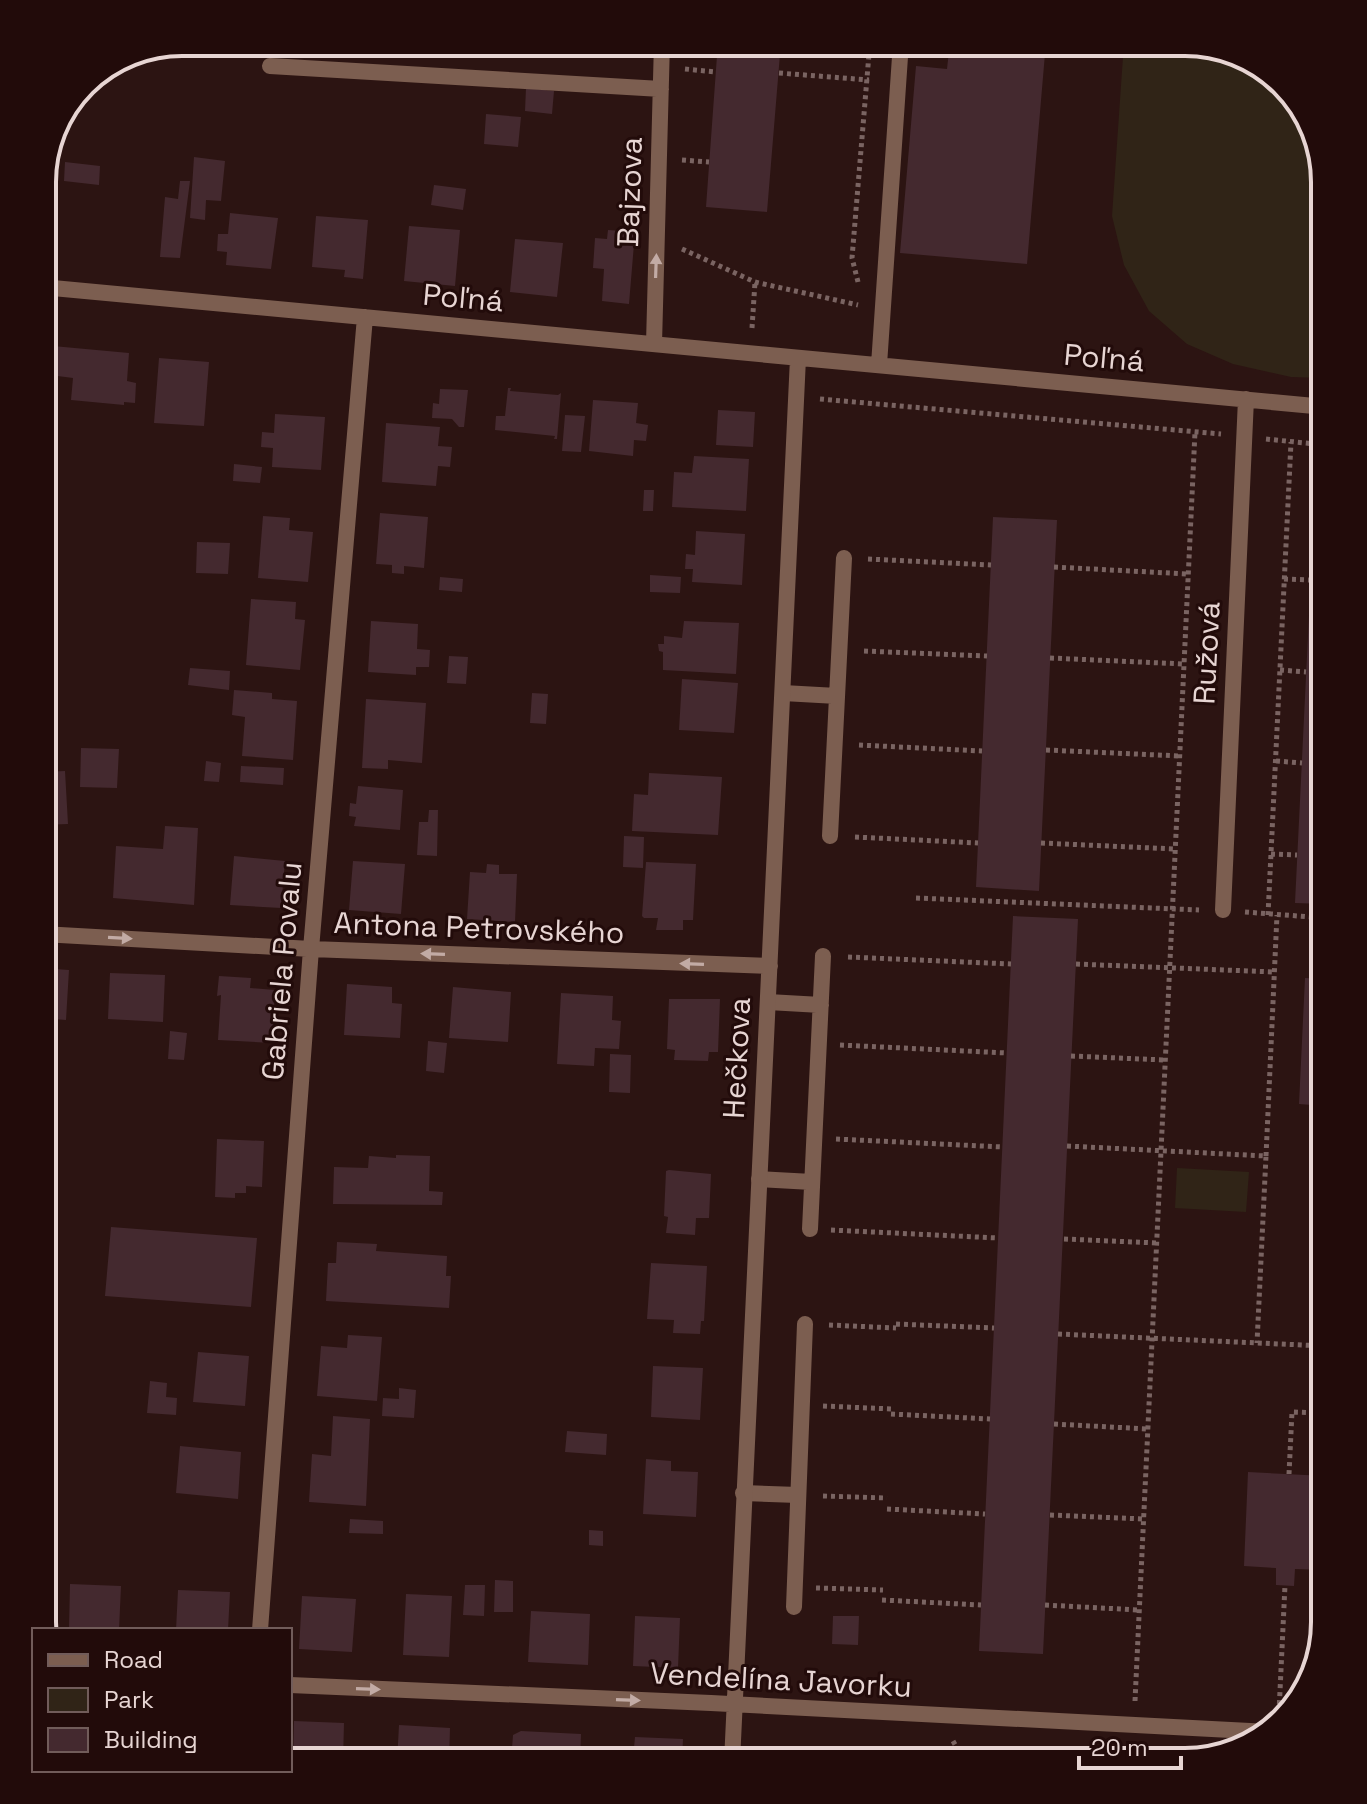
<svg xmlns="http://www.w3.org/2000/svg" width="1367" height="1804" viewBox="0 0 1367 1804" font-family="'Space Grotesk',sans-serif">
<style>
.green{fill:#302417}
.building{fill:#44292f}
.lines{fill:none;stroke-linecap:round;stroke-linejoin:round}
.path{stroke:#7a6462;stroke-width:5;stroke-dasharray:4 4;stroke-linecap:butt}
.service{stroke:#7c5e50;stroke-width:16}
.minor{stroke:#7c5e50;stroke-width:16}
.oneway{fill:#c2aba5}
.labels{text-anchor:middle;stroke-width:6;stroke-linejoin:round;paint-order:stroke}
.street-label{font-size:30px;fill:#e7d5d3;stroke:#220b0a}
.rim{fill:none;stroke:#e7d5d3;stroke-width:4}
</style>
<rect width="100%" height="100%" fill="#2c1412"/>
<path class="green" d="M1124,42H1194L1255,60L1302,104L1325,182V378L1291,377L1233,364L1187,344L1149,311L1124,265L1112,216Z
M1177,1168L1249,1172L1246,1212L1175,1208Z"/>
<path class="building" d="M718,42H781L767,212L706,207Z
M950,42H1046L1027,264L900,253L916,66L947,69Z
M526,88L554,91L552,114L525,111Z
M486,114L521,117L518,147L484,144Z
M194,157L225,161L221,201L206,200L205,220L190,218Z
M65,162L100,166L99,185L64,181Z
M180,181H190L180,258L160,257L165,197L178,199Z
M434,185L466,189L463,210L431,205Z
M230,213L278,218L271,269L226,265L227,252L217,251L218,234H228Z
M316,216L368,220L363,279L344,277L345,270L312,267Z
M409,226L460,230L455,286L404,281Z
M608,230L635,232L629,304L602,301L604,269L593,268L595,238L607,239Z
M515,239L563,243L557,297L510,292Z
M42,345L129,353L127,381L136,383L135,403L124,402V405L71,400L73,378L42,374Z
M159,358L209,362L204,426L154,423Z
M508,388H511L510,391L558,395L561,393L557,439H554L555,436L495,430L496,416H505Z
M440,389L468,390L464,427H459L452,419L432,418L433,403L439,404Z
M593,400L638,403L636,423L648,425L646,441L634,440L633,456L589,451Z
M718,410L755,412L753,447L716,445Z
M275,414L325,417L321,470L272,467L273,448L261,447L262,432L274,433Z
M565,415L585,416L581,452L562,451Z
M386,423L440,427L438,446L452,447L450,467L438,466L436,486L382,482Z
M694,456L749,459L746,511L672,507L674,472L692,473Z
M234,464L262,467L260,483L233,481Z
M644,490H654L653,511H643Z
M380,513L428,517L424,568L404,566V574L392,573V565L376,564Z
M263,516L290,518L289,530L313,532L308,582L258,578Z
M993,517L1057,520L1039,891L976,887Z
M696,531L745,534L742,585L692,582L693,569H685L686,554L695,555Z
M1313,533L1325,534V904L1295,903Z
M197,542L230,543L228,574L196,573Z
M650,575L681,577L680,593L650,592Z
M440,577L463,579L462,592L439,590Z
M251,599L296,602L295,619L305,620L300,670L246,665Z
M371,621L418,624L417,649L430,650L429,667H416V675L368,672Z
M684,621L739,623L736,674L663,670V652L659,651L658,644H664V636L682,638Z
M449,656L468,657L466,684L447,683Z
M190,668L230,671L229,690L188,685Z
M682,679L738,683L734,733L679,730Z
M234,690L272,693V699L297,701L293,760L242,756L245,717L232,715Z
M532,693L548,694L546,724L530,723Z
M366,699L426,703L422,763L388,760V769L362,768Z
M81,748L119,749L117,788L80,787Z
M206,761L221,763L219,782L204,781Z
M241,766L284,768L283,785L240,782Z
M65,771L68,824L42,825V772Z
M649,773L722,777L718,835L632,831L634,794L648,795Z
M358,786L403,790L400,830L354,826L356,817L349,816L350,803L356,804Z
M429,810H438L437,856L417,855L419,822H428Z
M165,826L198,828L194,905L113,898L116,846L163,849Z
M624,836L644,837L643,868L623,867Z
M234,856L285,861L281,908L230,905Z
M353,861L405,864L401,914L349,910Z
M646,862L696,864L693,920H683V930H656L658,918H644L642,916Z
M487,864L499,865V874H517L515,922L467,919L470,872L486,873Z
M1013,916L1078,919L1043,1654L979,1651Z
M42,968L69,970L66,1020L42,1018Z
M110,973L165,975L163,1022L108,1019Z
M219,976L251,978L250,988L275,990L272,1043L218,1040L221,995L217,996Z
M1305,978L1325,979V1106L1299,1104Z
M347,984L392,987V1003L402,1004L400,1038L344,1035Z
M453,987L511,992L508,1042L449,1038Z
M561,993L613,996L612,1020L621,1021L619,1049L595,1048L594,1066L557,1064Z
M669,999H720L718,1052H709L708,1061L674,1060L675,1050L667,1049Z
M170,1031L187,1033L184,1060L168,1059Z
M428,1041L447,1043L444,1073L426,1071Z
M610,1054L631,1055L630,1093L609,1092Z
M217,1139L264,1141L262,1187L246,1186V1193H235V1198L215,1197Z
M396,1155L430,1156L429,1191L443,1192L442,1205L333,1204L334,1167L368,1168L369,1156L396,1158Z
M669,1170L711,1174L709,1218H696L695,1235L666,1233L668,1217L664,1216L666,1171Z
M111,1227L257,1238L251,1307L105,1296Z
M337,1242L377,1244L376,1251L447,1256L446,1276H451L449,1308L326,1301L328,1263H336Z
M651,1263L707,1266L704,1321H701L700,1334L673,1333L674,1320L647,1319Z
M348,1335L382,1337L377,1401L317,1396L321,1346L347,1348Z
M198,1352L249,1356L245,1406L193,1402Z
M653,1366L703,1368L700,1420L651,1417Z
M150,1381L167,1383L166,1397L177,1398L176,1415L147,1413Z
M399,1388L416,1390L414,1418L382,1416L383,1398L399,1399Z
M333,1416L370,1419L366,1506L309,1502L312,1454L331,1456Z
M567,1431L607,1434L606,1455L565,1452Z
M180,1446L241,1452L238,1499L176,1493Z
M646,1459L671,1461V1471L698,1472L696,1517L643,1514Z
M1248,1472L1325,1476V1570L1295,1569L1294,1586L1276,1585V1568L1244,1566Z
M350,1519L383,1521V1534L349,1533Z
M589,1530L603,1531V1546L589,1545Z
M495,1580L513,1581V1612H494Z
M70,1584L121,1586L119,1630H69Z
M465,1585H485L484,1616L463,1615Z
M178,1590L230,1592L228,1630H176Z
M406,1594L452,1596L449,1657L403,1655Z
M302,1596L356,1599L352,1652L299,1649Z
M531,1611L590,1614L588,1665L528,1662Z
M635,1616L680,1618L678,1668L633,1666Z
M833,1616H859L858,1645L832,1644Z
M294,1721L344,1723L343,1762H293Z
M399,1725L450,1728L449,1762H397Z
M521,1731L581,1734L580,1762H511L513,1735Z
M635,1737L683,1739L682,1762H613V1758L633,1759Z"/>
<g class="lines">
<path class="path" d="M685,69L716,72
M779,73L869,80
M682,160L709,162
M682,249L755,282L858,305
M858,282L852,258L870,42
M752,328L755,282
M820,399L1221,434
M1266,439L1325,445
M868,559L991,565
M1054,567L1188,574
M1284,579L1310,580
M864,651L987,656
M1050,658L1184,664
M1280,670L1306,672
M859,745L982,751
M1046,750L1180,756
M1276,761L1302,763
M855,837L978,843
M1041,843L1175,849
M1271,854L1297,855
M916,898L1199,910
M1245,912L1325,918
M1268,915L1291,442
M848,957L1011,964
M1076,964L1274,972
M840,1045L1007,1053
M1071,1056L1165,1060
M836,1139L1003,1147
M1067,1146L1266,1156L1257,1343
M1266,1156L1277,915
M831,1230L998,1238
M1064,1239L1157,1243
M896,1324L994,1328
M829,1325L896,1328
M1058,1334L1325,1346
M823,1406L892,1409
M891,1414L990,1419
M1054,1424L1148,1429
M1289,1474L1292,1412L1325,1413
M823,1496L887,1498
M887,1509L985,1514
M1050,1515L1144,1519
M816,1588L883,1590
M882,1600L981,1605
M1045,1605L1139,1610
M1135,1701L1195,432
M1279,1712L1285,1585
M953,1741L965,1762"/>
<path class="service" d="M783,693L837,696
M830,836L844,558
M768,1002L821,1005
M759,1179L812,1182
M810,1229L823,956
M743,1493L798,1495
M794,1607L805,1324"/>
<path class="minor" d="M270,66L661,89
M42,287L1325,407
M654,344L662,42
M879,365L901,42
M1223,910L1246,399
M42,934L311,949L770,966
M260,1630L311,949L365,317
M290,1685L711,1703L1269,1732
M732,1762L798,358"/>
</g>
<defs><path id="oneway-solid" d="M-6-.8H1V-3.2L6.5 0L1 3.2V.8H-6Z" transform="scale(2)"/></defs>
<g class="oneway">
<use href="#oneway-solid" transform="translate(656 266) rotate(-88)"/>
<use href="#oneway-solid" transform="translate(120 938) rotate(3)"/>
<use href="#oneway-solid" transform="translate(433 954) rotate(-178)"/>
<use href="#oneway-solid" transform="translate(692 964) rotate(-178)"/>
<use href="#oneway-solid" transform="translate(368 1689) rotate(2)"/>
<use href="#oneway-solid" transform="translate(628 1700) rotate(2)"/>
</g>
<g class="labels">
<g class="street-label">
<text transform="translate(630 192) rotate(-88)" y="10">Bajzova</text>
<text transform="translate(463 298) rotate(5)" y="10">Poľná</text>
<text transform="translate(1104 358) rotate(5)" y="10">Poľná</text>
<text transform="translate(1207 653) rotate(-87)" y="10">Ružová</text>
<text transform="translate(479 928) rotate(2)" y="10">Antona Petrovského</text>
<text transform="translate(282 971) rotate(-85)" y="10">Gabriela Povalu</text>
<text transform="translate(737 1058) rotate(-87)" y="10">Hečkova</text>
<text transform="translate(781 1680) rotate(3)" y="10">Vendelína Javorku</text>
</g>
</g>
<path d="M0 0H1367V1804H0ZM182 56H1185A126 126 0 0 1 1311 182V1622A126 126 0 0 1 1185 1748H182A126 126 0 0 1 56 1622V182A126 126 0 0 1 182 56Z" fill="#220b0a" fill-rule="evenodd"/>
<path class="rim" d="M182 56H1185A126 126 0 0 1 1311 182V1622A126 126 0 0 1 1185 1748H182A126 126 0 0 1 56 1622V182A126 126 0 0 1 182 56Z"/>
<rect x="32" y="1628" width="260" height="144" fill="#220b0a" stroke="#715c5a" stroke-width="2"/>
<rect x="48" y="1654" width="40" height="12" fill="#7c5e50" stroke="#715c5a" stroke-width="2"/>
<text x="104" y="1668" font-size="24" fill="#e7d5d3">Road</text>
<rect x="48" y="1688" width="40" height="24" fill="#302417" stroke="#715c5a" stroke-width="2"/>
<text x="104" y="1708" font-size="24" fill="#e7d5d3">Park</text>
<rect x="48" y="1728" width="40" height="24" fill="#44292f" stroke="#715c5a" stroke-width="2"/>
<text x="104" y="1748" font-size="24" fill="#e7d5d3">Building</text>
<path d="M1079 1756v12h102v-12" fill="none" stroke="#e7d5d3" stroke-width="4"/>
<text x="1091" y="1756" font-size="24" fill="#e7d5d3" stroke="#220b0a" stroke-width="6" paint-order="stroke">20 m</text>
</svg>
